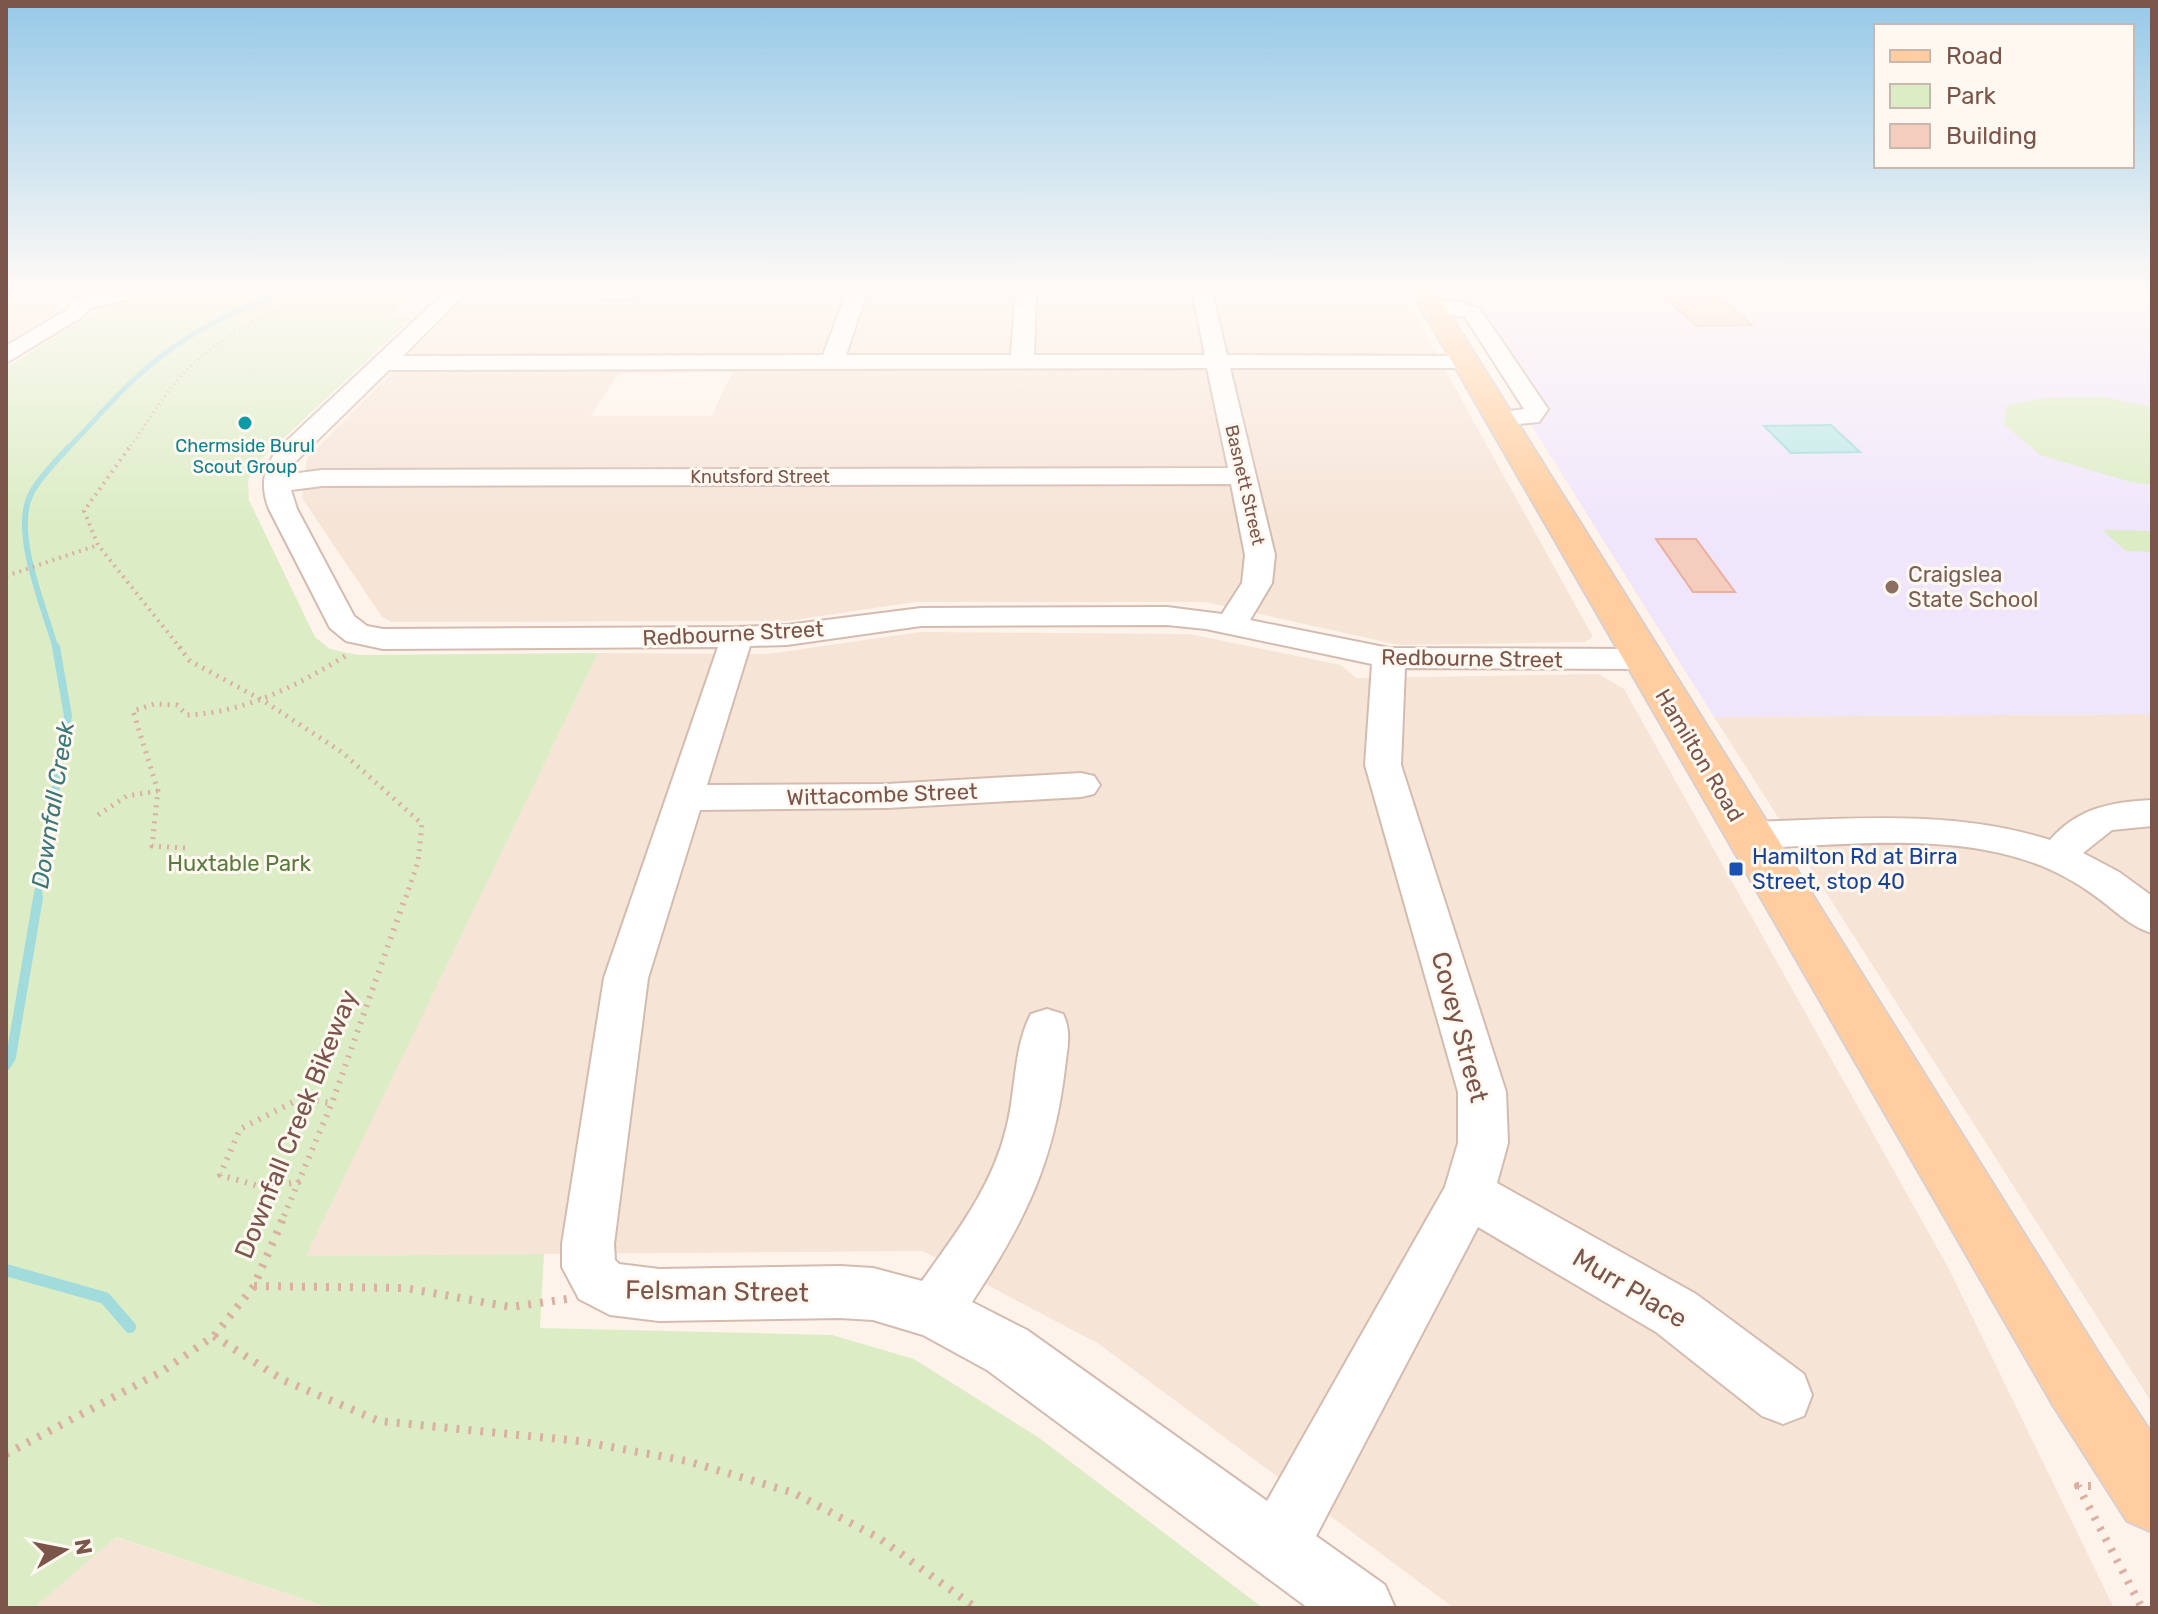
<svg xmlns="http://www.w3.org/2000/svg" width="2158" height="1614" viewBox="0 0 2158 1614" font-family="Rubik,sans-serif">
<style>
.residential{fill:#f6e4d7;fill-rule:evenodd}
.education{fill:#f0e6fb}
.green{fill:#dcedc6}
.water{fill:#bce9e9;stroke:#a1dbdc;stroke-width:2}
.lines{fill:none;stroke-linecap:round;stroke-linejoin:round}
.stream-far4{stroke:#a1dbdc;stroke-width:5}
.stream-far3{stroke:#a1dbdc;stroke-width:6}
.stream-far2{stroke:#a1dbdc;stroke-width:8}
.stream-far1{stroke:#a1dbdc;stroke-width:10}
.stream{stroke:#a1dbdc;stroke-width:12}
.building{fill:#f5cdbf;stroke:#e9b09f;stroke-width:2}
.minor-casing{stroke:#d4bbb0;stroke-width:4}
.major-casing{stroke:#dacfcc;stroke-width:4}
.path-far4{stroke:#dbafa1;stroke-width:3;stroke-dasharray:1 4;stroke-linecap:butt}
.path-far3{stroke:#dbafa1;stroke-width:4;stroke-dasharray:2 5;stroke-linecap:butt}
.path-far2{stroke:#dbafa1;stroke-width:5;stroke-dasharray:2 6;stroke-linecap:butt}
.path-far1{stroke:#dbafa1;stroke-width:6;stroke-dasharray:2 7;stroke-linecap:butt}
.path{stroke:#dbafa1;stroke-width:8;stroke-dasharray:3 9;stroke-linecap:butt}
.minor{fill:#fff;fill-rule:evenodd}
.major{fill:#ffcd9f;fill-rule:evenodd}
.culture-dot{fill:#0f9aa8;stroke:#fff8f1;stroke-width:3}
.education-dot{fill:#8d6e63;stroke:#fff8f1;stroke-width:3}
.transit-dot{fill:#1a4fb4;stroke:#fff8f1;stroke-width:3}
.labels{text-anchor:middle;stroke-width:6;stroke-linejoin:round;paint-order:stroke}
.far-culture-label{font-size:18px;fill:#0d838f;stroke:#fff8f1}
.far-street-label{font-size:18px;fill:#7b554a;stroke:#fff8f1}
.education-label{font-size:22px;fill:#785e54;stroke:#fff8f1;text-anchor:start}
.street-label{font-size:22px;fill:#7b554a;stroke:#fff8f1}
.transit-label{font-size:22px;fill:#164399;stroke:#fff8f1;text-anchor:start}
.park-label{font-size:22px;fill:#597b3f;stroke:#fff8f1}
.water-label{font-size:24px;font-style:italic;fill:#3a7879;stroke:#fff8f1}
.near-street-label{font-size:26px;fill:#7b554a;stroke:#fff8f1}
</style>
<rect width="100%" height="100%" fill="#fef3ea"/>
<path class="residential" d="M6,292H31L58,308V311L6,344Z
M472,292H1402L1593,637L1585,642L1399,645L1205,602H915L787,621L392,622L382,617L302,498L307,458ZM732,372L712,416H591L619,373Z
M920,632L1189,634L1341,665L1356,678L1599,674L1624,689L1949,1269L2114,1608H1454L1099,1344L923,1251L305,1256L598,653L768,654Z
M2152,714V1403L1714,717Z
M115,1537L330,1608H34Z"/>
<path class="education" d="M1448,292H2152V714L1714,717Z"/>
<path class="green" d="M137,292H418L390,316L412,318L254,466L248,481L249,500L315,637L330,649L358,655L598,653L306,1256L544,1254L540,1328L832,1335L914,1359L1038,1437L1263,1608H330L116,1537L34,1608H6V368L114,300Z
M1982,292H2118L2116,298L2062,299Z
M2103,397L2152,407V485L2131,482L2040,455L2004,424L2007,405L2045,398Z
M2102,530L2152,531V552L2126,551Z"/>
<path class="water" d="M1831,425L1860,452L1791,453L1764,426Z"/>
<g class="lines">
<path class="stream-far4" d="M66,450C96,420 125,384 159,358C197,328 239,309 285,292"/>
<path class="stream-far3" d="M56,649C45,609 10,530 32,492C40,477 56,461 68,448"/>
<path class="stream-far2" d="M37,900L68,716L56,647"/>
<path class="stream-far1" d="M6,1065L11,1057L38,898"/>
<path class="stream" d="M6,1270L105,1298L130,1327"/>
</g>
<path class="building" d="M1659,292H1713L1752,325L1696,326Z
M1656,539H1696L1735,592H1693Z"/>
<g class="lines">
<g class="minor-casing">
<path id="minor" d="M106,292H130L132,295L129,299L90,308L82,317L6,363V346L68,309L71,300Z
M445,292H467L403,356L823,355L847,292H867L846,355H1011L1016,292H1036L1034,355H1205L1192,292H1212L1227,355L1472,356L1475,361L1472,366L1464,368H1230L1275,555L1272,583L1250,620L1389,648L1642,649L1654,652L1658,659L1654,666L1642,669L1405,668L1401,765L1506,1092L1508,1143L1497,1183L1696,1294L1804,1374L1812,1395L1804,1416L1783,1424L1762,1416L1656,1332L1478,1227L1316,1536L1385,1585L1395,1608H1308L987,1370L923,1335L873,1320L840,1318L659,1321L610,1315L579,1299L562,1267V1244L604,978L718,647L383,649L346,641L330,628L269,509C260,486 263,470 277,450ZM1207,368L1228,468L322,470L291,474L295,462L389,370ZM1231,484L1245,555L1242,583L1222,614L1167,607L921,608L787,625L737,627L383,629L367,626L354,616L297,509L291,490L322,486ZM1167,625L1206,629L1372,664L1365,765L1458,1092V1143L1445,1187L1267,1501L1027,1330L972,1302C1024,1223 1054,1163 1065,1068C1067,1049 1072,1032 1063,1014L1047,1009L1031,1014C1013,1048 1016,1093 1006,1129C992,1187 956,1233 922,1281L873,1268L840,1266L659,1269L619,1264L615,1260L614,1244L648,978L700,810L887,808L1081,797L1094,794L1100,785L1094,776L1081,773L887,784L707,785L750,646L787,645L921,626Z
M592,292H642C632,302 602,302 592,292Z
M1432,300L1459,302L1480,309L1548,409L1539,422L1498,426L1489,424L1486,419L1489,414L1524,409L1465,317L1425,310L1422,306Z
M2152,800V826L2112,830L2083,853L2119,872L2152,896V933C2128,926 2112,907 2091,893C2077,883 2059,873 2042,866C1951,830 1844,846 1749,848L1735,844L1730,835L1735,826L1749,822C1851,819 1952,809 2050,840C2078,808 2111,802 2152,800Z"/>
</g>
<g class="major-casing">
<path id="major" d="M1412,292H1436L2101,1357L2152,1434V1532L2127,1521L2053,1405Z"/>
</g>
<path class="path-far4" d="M128,450C145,426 162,397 183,374C220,335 271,311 321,292"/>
<path class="path-far3" d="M129,448L84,511L98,545L181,649
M6,576L98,545"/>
<path class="path-far2" d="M179,647L190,661L264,701L343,753L422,824L418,862L405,900
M98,815L127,796L158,791
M185,848L152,846L158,791L133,711L154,704L177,705L187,715C247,712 296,686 347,655"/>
<path class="path-far1" d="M300,1182L262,1187L220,1175L240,1129L299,1099L332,1103
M284,1216L332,1103L405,898"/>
<path class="path" d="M254,1286L405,1288L511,1307L567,1299
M214,1336L283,1380L379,1421L579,1441L687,1461L794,1493L879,1538L976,1608
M6,1454L161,1372L214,1336L254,1286L285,1214
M2091,1486H2078L2142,1608"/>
<use href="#minor" class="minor"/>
<use href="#major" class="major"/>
</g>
<linearGradient id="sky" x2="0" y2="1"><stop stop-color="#96c9e8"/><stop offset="0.56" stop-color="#fffaf6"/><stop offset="1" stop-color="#fffaf6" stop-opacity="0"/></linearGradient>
<rect width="2158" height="518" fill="url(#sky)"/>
<circle class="culture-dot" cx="245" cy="423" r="8"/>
<circle class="education-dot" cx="1892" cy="587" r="8"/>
<rect class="transit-dot" x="1728" y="861" width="16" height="16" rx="4"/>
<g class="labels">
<g class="far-culture-label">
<text x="245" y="452">Chermside Burul<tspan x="245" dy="21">Scout Group</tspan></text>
</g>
<g class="far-street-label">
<text x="760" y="483">Knutsford Street</text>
<text transform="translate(1245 485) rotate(77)" y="6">Basnett Street</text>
</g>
<g class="education-label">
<text x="1908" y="582">Craigslea<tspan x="1908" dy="25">State School</tspan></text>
</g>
<g class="street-label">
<text transform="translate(733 633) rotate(-3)" y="8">Redbourne Street</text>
<text transform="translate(1472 658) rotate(1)" y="8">Redbourne Street</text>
<text transform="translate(1700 755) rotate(59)" y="8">Hamilton Road</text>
<text transform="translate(882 794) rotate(-2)" y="8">Wittacombe Street</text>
</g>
<g class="transit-label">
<text x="1752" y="864">Hamilton Rd at Birra<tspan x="1752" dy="25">Street, stop 40</tspan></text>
</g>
<g class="park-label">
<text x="239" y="871">Huxtable Park</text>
</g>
<g class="water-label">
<text transform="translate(53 805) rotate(-81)" y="8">Downfall Creek</text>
</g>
<g class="near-street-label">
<text transform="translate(1460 1027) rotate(75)" y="9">Covey Street</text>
<text transform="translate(296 1124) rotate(-68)" y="9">Downfall Creek Bikeway</text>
<text transform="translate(1630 1288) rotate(31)" y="9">Murr Place</text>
<text transform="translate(717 1291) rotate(1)" y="9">Felsman Street</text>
</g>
</g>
<rect width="2158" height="1614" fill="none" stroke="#7b554a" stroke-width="16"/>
<rect x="1874" y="24" width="260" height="144" fill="#fff8f1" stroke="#cab7ae" stroke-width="2"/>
<rect x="1890" y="50" width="40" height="12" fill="#ffcd9f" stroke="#cab7ae" stroke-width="2"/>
<text x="1946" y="64" font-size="24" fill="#7b554a">Road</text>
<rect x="1890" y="84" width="40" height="24" fill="#dcedc6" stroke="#cab7ae" stroke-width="2"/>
<text x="1946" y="104" font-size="24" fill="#7b554a">Park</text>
<rect x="1890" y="124" width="40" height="24" fill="#f5cdbf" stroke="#cab7ae" stroke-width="2"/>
<text x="1946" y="144" font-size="24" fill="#7b554a">Building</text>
<g transform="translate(64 1550) rotate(80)" stroke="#fff8f1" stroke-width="6" paint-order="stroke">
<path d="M0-6L14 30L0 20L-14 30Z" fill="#7b554a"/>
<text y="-12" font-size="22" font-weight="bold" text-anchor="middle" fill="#7b554a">N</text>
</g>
</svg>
